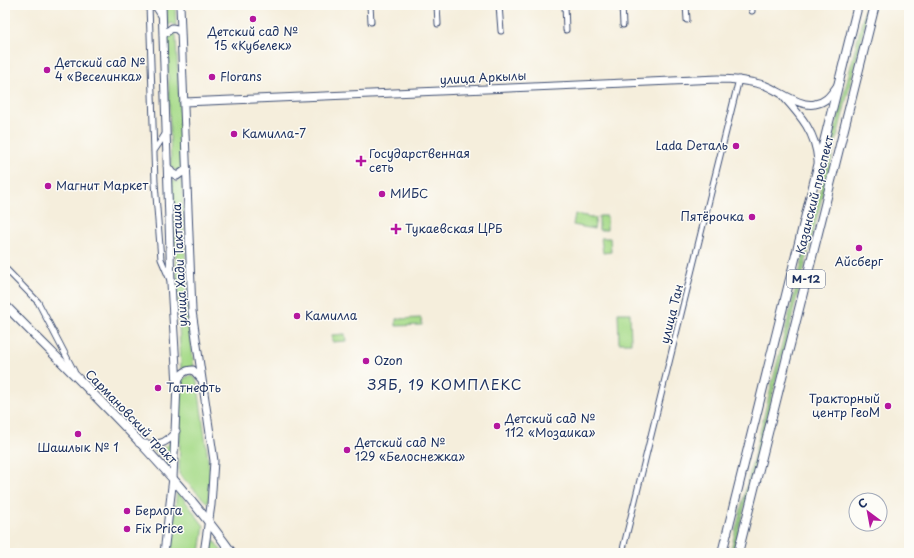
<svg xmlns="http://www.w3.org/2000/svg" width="914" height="558" viewBox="0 0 914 558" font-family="'Playpen Sans',sans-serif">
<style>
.green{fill:#a7db8a;stroke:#618574}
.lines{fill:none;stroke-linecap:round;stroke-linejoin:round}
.street-casing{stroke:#3c4c71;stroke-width:7}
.secondary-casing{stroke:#3c4c71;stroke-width:9}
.primary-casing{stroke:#3c4c71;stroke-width:10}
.street{stroke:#fff;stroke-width:5}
.secondary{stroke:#fff;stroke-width:7}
.primary{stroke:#fff;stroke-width:8}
.poi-dot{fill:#b5179e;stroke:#fdfcf7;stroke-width:1.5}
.labels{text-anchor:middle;stroke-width:3;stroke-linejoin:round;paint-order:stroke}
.shield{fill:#fdfcf7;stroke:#5f6c8c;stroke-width:1}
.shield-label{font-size:11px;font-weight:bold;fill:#1b2f5e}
.poi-label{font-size:12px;fill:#1b2f5e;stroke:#fdfcf7;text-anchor:start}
.street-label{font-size:12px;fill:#1b2f5e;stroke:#fdfcf7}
.quarter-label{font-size:14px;letter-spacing:1px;fill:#1b2f5e;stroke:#fdfcf7}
</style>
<rect width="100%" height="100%" fill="#fdfcf7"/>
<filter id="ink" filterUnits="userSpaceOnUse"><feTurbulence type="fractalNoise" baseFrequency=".025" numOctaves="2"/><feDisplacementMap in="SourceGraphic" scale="8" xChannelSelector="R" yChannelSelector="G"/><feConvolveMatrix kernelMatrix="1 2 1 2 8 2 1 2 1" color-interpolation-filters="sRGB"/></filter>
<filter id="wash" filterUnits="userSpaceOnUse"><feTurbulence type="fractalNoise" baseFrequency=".012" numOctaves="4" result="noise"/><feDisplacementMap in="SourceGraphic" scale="16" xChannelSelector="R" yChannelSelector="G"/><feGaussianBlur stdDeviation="0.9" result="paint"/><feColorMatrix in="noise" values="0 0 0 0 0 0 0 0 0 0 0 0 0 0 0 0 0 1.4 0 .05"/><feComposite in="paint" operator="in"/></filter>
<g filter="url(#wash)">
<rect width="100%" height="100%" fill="#f5eedc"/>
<path class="green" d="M166,5H175L176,26L172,23L167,26Z
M866,5H870L733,553H730Z
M171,32L176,35L182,169L176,171L171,167L167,35Z
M172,180L177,182L182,180L188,312L194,367L181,369Z
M575,214L596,218L594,229L573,225Z
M599,216H607V230H599Z
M601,238H610L611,252L603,253Z
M618,313H630L631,343H619Z
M421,318L422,325L396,326V319Z
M345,334L346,341L332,342V335Z
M191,375L196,379L198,386L210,473L208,504L179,474L181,384L183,379Z
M172,441L171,467L152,448L165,447Z
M177,490L204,526L200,553H170Z
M210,535L223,553H207Z"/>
</g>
<g filter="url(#ink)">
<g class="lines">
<g class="street-casing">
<path id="street" d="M149,5L155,183L161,259L170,280
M154,5L162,17
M370,5L371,22
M437,5L438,24
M499,5L501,31
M565,5L566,30
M622,5L623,25
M686,5L687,20
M751,5L752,11
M154,151L166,133
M5,268L38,302L74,371
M622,553L739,79"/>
</g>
<g class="secondary-casing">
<path id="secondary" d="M162,5L171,283L177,385L173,478L164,553
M180,5L192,311L214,461L211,505L204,553
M163,35L172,28L177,29L181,33
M783,96C801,116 816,133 818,161
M184,102L718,79C734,79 749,81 764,85C778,90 801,108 815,104C827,102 831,94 838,85
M167,166L172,173L177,176L187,169
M178,383C180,374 184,370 193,370L202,380
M139,443C156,446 166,445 176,431"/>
</g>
<g class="primary-casing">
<path id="primary" d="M5,305C83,385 167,462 232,553
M722,553L858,5
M738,553L875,5"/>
</g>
<use href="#street" class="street"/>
<use href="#secondary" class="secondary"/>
<use href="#primary" class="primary"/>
</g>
</g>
<g class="poi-dot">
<circle cx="253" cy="19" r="4"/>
<circle cx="47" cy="70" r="4"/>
<circle cx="212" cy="77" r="4"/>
<circle cx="234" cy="134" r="4"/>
<circle cx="736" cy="146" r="4"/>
<path d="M359 155h4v4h4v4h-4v4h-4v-4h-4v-4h4z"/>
<circle cx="48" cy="186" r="4"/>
<circle cx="382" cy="194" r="4"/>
<circle cx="752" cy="217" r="4"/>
<path d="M394 223h4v4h4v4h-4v4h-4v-4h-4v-4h4z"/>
<circle cx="859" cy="248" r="4"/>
<circle cx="297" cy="316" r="4"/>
<circle cx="366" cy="361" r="4"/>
<circle cx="158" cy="388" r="4"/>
<circle cx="888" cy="406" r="4"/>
<circle cx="497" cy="426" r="4"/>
<circle cx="78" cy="434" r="4"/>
<circle cx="347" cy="450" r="4"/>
<circle cx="127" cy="511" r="4"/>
<circle cx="127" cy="529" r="4"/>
</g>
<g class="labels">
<rect class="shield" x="787" y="270" width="38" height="18" rx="3"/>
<g class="shield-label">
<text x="806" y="283">М-12</text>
</g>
<g class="poi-label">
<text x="253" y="36" text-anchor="middle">Детский сад №<tspan x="253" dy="14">15 «Кубелек»</tspan></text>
<text x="55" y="67">Детский сад №<tspan x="55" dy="14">4 «Веселинка»</tspan></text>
<text x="220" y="81">Florans</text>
<text x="242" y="138">Камилла-7</text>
<text x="728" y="150" text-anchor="end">Lada Dеталь</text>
<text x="369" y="158">Государственная<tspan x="369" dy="14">сеть</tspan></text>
<text x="56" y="190">Магнит Маркет</text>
<text x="390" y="198">МИБС</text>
<text x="744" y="221" text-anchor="end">Пятёрочка</text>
<text x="405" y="233">Тукаевская ЦРБ</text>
<text x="859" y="266" text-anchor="middle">Айсберг</text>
<text x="305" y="320">Камилла</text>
<text x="374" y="365">Ozon</text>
<text x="166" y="392">Татнефть</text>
<text x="880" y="403" text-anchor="end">Тракторный<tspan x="880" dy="14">центр ГеоМ</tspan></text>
<text x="505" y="423">Детский сад №<tspan x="505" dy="14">112 «Мозаика»</tspan></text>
<text x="355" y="447">Детский сад №<tspan x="355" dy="14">129 «Белоснежка»</tspan></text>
<text x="78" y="452" text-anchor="middle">Шашлык № 1</text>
<text x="135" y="515">Берлога</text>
<text x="135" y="533">Fix Price</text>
</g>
<g class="street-label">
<text transform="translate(483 78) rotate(-3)" y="4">улица Аркылы</text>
<text transform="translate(815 195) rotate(-76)" y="4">Казанский проспект</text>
<text transform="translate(180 265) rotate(-93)" y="4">улица Хади Такташа</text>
<text transform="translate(672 314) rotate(-76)" y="4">улица Тан</text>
<text transform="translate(131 417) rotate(46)" y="4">Сармановский тракт</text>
</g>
<g class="quarter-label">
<text x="445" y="390">ЗЯБ, 19 КОМПЛЕКС</text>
</g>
</g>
<rect width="914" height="558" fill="none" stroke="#fdfcf7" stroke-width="20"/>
<g transform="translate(868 512) rotate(328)"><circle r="19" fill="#fdfcf7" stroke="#a3aaba"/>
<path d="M0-3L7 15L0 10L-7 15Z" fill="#b5179e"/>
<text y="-6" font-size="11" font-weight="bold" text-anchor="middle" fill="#1b2f5e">С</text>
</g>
</svg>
